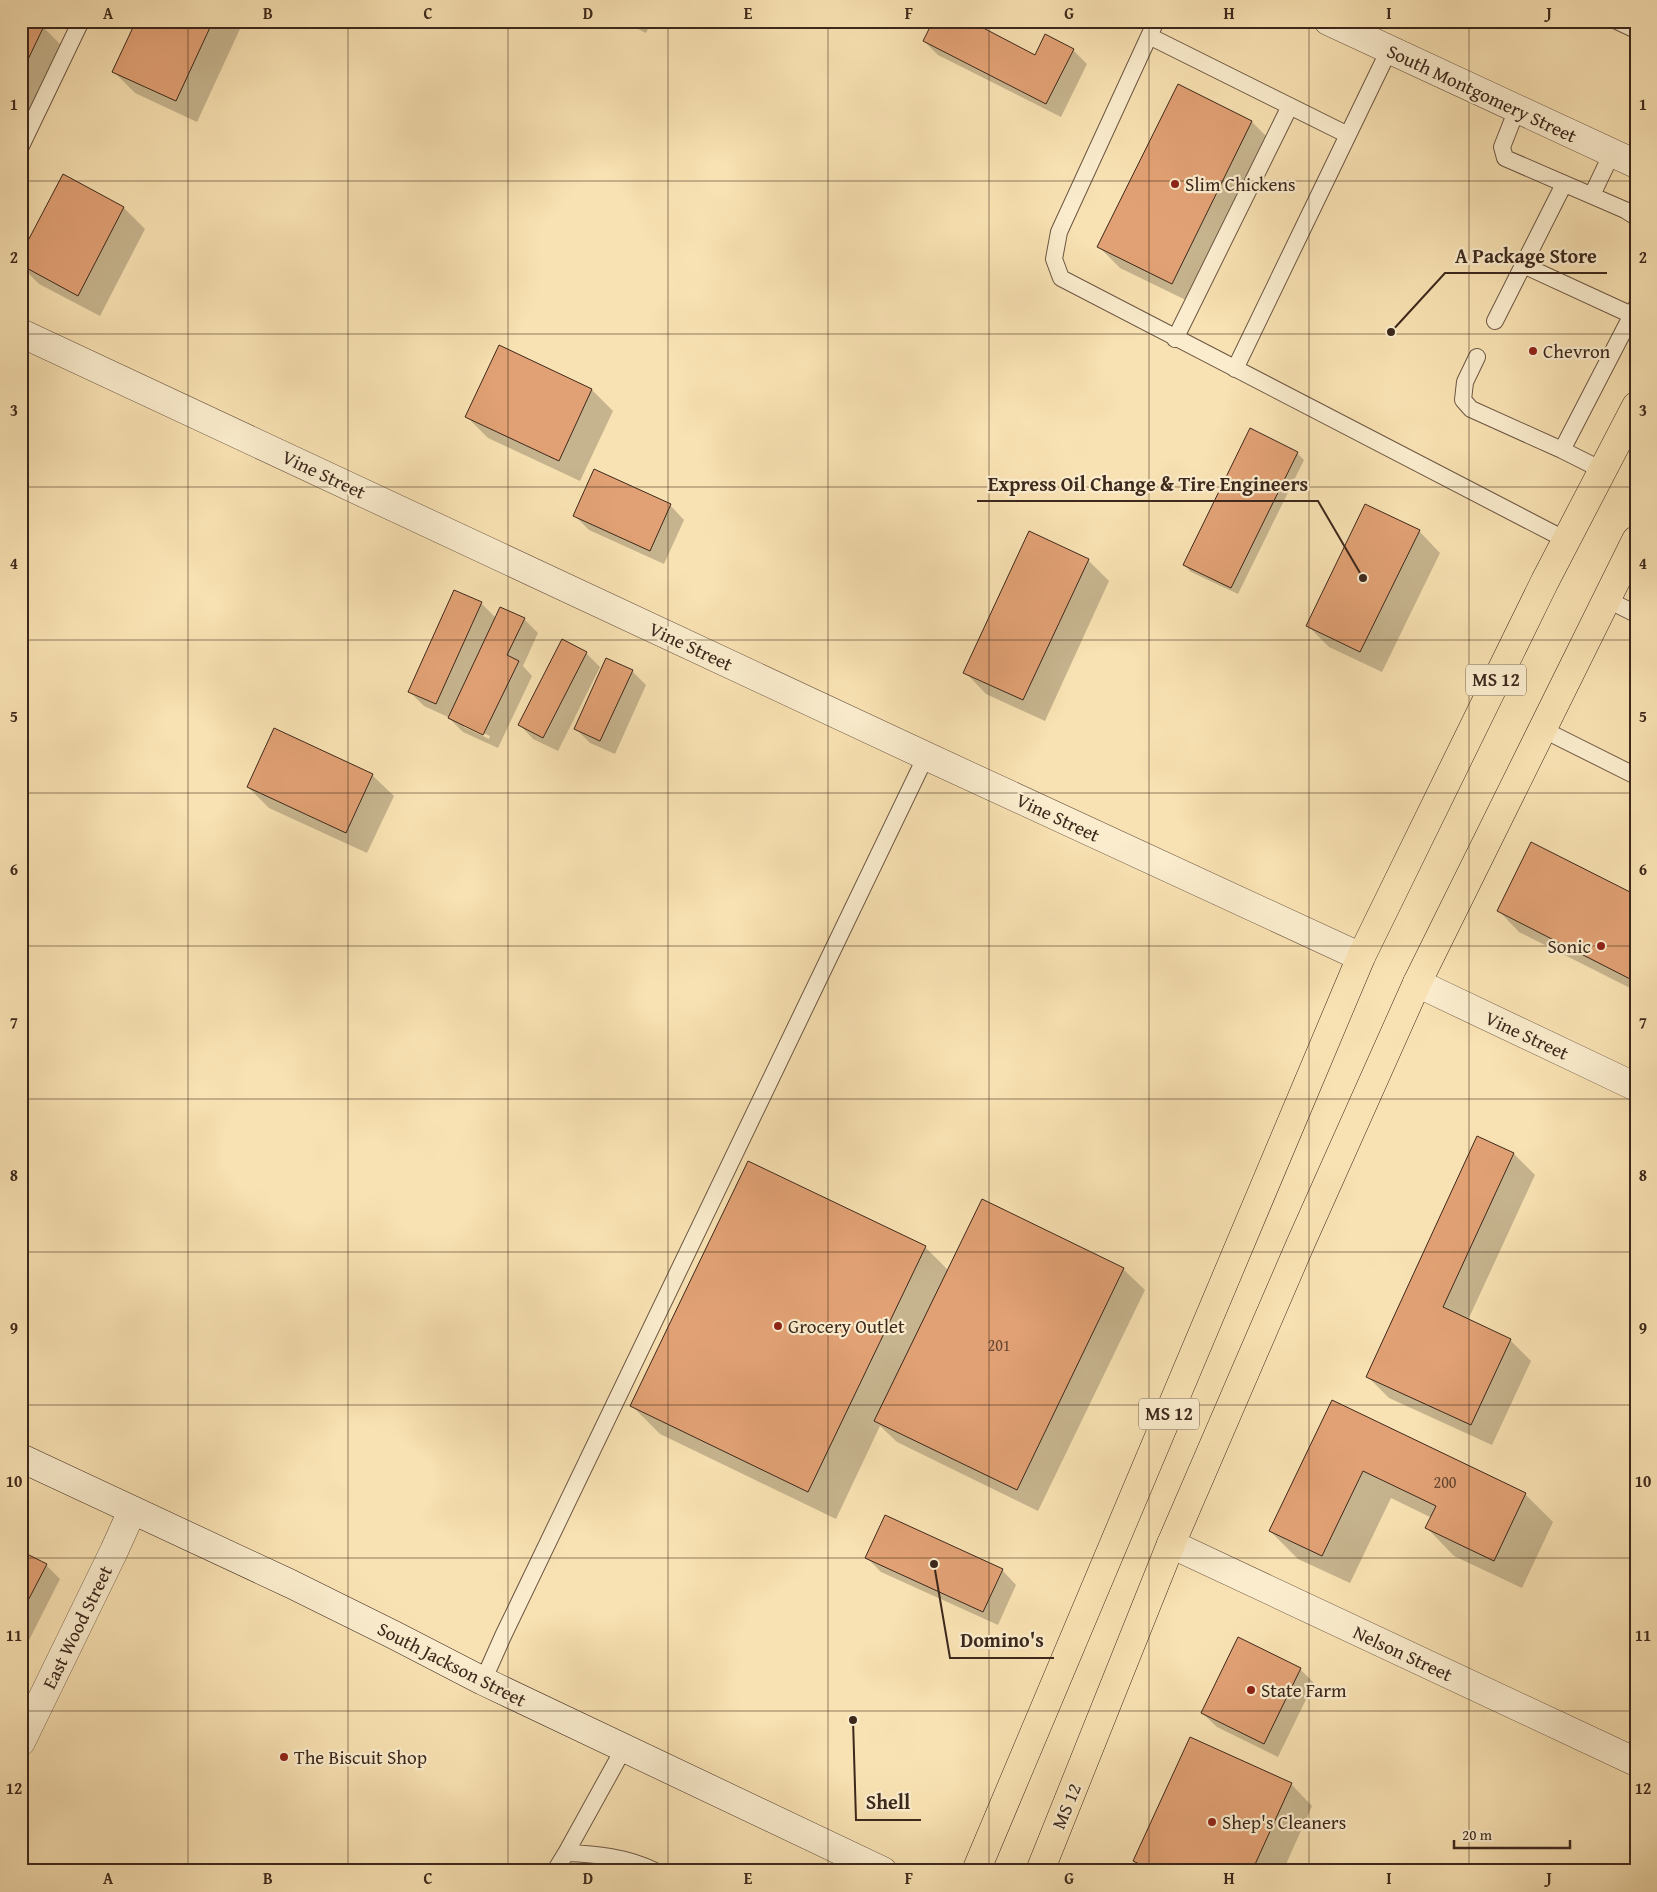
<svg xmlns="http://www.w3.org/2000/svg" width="1657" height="1892" viewBox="0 0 1657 1892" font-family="'Gentium Book Plus',serif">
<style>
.shadow{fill:#0003;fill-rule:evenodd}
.building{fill:#e1a174;stroke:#3d281c}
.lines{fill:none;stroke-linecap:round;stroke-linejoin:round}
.service-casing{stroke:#6c5642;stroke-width:18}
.minor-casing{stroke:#6c5642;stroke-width:29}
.tertiary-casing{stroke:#6c5642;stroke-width:29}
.secondary-casing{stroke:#3d281c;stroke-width:29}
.primary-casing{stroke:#3d281c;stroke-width:29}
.service{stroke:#faeccd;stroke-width:16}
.minor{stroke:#faeccd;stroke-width:28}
.tertiary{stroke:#faeccd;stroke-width:28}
.secondary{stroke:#faeccd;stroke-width:28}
.primary{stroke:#f8e1b2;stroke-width:28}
.grid{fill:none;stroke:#3d281c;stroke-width:1;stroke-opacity:0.55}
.poi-dot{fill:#8f2418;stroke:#faeccd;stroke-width:2}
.labels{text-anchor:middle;stroke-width:4.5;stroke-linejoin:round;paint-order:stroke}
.number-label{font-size:16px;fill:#664632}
.shield{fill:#faeccd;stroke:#766351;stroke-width:1}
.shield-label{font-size:18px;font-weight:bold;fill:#3d281c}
.street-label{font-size:19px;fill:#3d281c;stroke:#faeccd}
.poi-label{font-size:19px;fill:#3d281c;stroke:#faeccd;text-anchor:start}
.leader{fill:none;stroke:#3d281c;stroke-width:2}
.callout-dot{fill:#3d281c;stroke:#faeccd;stroke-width:2}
.callout-label{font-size:20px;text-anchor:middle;font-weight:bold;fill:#3d281c;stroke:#faeccd;stroke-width:4.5;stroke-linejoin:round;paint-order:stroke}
.neatline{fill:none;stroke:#3d281c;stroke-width:2}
.grid-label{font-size:16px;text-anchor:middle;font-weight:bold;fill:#3d281c}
</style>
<rect width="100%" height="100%" fill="#f8e1b2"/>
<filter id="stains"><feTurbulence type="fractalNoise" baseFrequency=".004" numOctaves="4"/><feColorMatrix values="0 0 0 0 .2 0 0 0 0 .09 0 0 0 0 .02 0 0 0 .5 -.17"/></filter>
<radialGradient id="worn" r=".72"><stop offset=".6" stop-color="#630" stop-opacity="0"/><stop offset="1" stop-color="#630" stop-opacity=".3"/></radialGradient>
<path class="shadow" d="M21,21H30L43,27L65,49L33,115L21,109Z
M137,21H231L240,29L197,122L135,93L114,72Z
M622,21H652L646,33Z
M924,41L1036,56L1073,50L1087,64L1061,117L938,55Z
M1178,86L1252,122L1273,143L1194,304L1120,268L1099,247Z
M63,176L124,208L145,229L100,316L39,284L21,266V256Z
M592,390L613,411L580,481L488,438L467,417Z
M1297,453L1304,460L1238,594L1191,572L1184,565Z
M670,505L684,520L664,564L589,530L575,516Z
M1419,531L1440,553L1382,672L1329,647L1307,625Z
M1088,560L1109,581L1045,721L986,694L965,672Z
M481,603L496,618L524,619L538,633L523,666L532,676L498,748L463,732L448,717L424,706L410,692ZM464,724L490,736L489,739L464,727Z
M586,653L600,667L558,751L533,739L519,724Z
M632,671L646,685L615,754L590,743L576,729Z
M372,775L394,796L367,853L269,808L248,787Z
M1636,897V991L1519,932L1498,910Z
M1514,1154L1535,1175L1468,1320L1510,1340L1531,1361L1492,1445L1389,1398L1368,1377Z
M925,1247L949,1271L1123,1269L1145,1290L1038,1511L897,1442L880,1426L836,1519L660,1434L632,1406Z
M1333,1402L1526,1495L1553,1522L1522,1588L1454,1556L1427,1528L1432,1518L1391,1498L1350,1583L1298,1559L1270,1531Z
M21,1552L46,1565L60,1579L21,1656Z
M867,1558L1002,1570L1016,1585L998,1625L881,1572Z
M1300,1669L1314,1683L1278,1757L1217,1727L1202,1713Z
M1291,1784L1312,1806L1283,1871H1145L1135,1861Z"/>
<path class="building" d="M21,21H33L44,26L21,74Z
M136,21H213L176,101L112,72Z
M933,21H970L1035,55L1045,34L1074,49L1046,104L923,41Z
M1178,84L1252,121L1172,284L1097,247Z
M63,174L124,207L78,296L21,265V254Z
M499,345L592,389L559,461L465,417Z
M1250,428L1298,452L1231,588L1183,565Z
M594,469L671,504L650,551L573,516Z
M1365,504L1420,530L1360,652L1306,626Z
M1029,531L1089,559L1023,700L963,673Z
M454,590L482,602L436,704L408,692Z
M500,607L525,618L507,655L519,661L483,735L448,718Z
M562,639L587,652L543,738L518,725Z
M606,658L633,670L600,741L574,729Z
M274,728L373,774L346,833L247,787Z
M1531,842L1636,895V982L1497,911Z
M1477,1136L1514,1153L1443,1307L1511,1339L1471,1425L1366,1377Z
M748,1161L926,1246L808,1492L630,1406Z
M982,1199L1124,1268L1017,1490L874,1421Z
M1332,1400L1526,1493L1494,1561L1425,1528L1436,1506L1363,1471L1322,1556L1269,1531Z
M885,1515L1003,1569L983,1612L865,1558Z
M21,1551L47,1564L21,1614Z
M1238,1637L1301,1668L1264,1744L1201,1713Z
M1190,1737L1292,1783L1252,1871H1154L1133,1861Z"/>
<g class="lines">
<g class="service-casing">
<path id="service" d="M1156,21L1059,232L1054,259L1061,278L1566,540
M1617,21L1636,30
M1149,36L1348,135
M1517,109L1502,147L1505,158L1625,210L1636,217
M21,146L81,21
M1592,195L1612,153
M1523,265L1636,317
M1495,321L1564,184
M1175,339L1290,106
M1477,357L1465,382L1463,400L1471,409L1562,450
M1235,369L1389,50
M1602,470L1562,450L1636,307
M1606,599L1636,614
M1542,729L1636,776
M483,1681L503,1636L926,756
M566,1853L624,1748
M555,1871L566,1853C596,1854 627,1857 655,1871"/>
</g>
<g class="minor-casing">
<path id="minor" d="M21,333L926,756L1361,957
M1417,983L1636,1087
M1171,1544L1636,1762
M21,1742L114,1551L132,1511"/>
</g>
<g class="tertiary-casing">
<path id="tertiary" d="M1328,21L1636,164"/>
</g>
<g class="secondary-casing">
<path id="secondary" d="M21,1458L291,1584L394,1635L483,1681L883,1871"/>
</g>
<g class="primary-casing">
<path id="primary" d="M976,1871L1361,957L1545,581L1636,406
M1040,1871L1171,1544L1300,1245L1417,983L1636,540"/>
</g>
<use href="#service" class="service"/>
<use href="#minor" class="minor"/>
<use href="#tertiary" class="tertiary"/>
<use href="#secondary" class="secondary"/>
<use href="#primary" class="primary"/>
</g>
<path class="grid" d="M188,21V1871M348,21V1871M508,21V1871M668,21V1871M828,21V1871M989,21V1871M1149,21V1871M1309,21V1871M1469,21V1871M21,181H1636M21,334H1636M21,487H1636M21,640H1636M21,793H1636M21,946H1636M21,1099H1636M21,1252H1636M21,1405H1636M21,1558H1636M21,1711H1636"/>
<g class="poi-dot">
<circle cx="1175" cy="184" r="5"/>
<circle cx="1533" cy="351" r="5"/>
<circle cx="1601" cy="946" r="5"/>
<circle cx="778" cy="1326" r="5"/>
<circle cx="1251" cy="1690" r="5"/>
<circle cx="284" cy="1757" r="5"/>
<circle cx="1212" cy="1822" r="5"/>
</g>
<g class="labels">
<g class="number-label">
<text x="999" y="1351">201</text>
<text x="1445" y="1488">200</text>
</g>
<g class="shield">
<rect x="1466" y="664.5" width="60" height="31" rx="4"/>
<rect x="1139" y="1398.5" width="60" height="31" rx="4"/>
</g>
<g class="shield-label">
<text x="1496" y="686">MS 12</text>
<text x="1169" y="1420">MS 12</text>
</g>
<g class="street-label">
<text transform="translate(1482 93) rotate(25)" y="7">South Montgomery Street</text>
<text transform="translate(324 474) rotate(25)" y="7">Vine Street</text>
<text transform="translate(691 646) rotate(25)" y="7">Vine Street</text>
<text transform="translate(1058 817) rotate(25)" y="7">Vine Street</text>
<text transform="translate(1527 1035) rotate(25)" y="7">Vine Street</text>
<text transform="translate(77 1627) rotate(-64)" y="7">East Wood Street</text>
<text transform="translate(1403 1653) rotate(25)" y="7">Nelson Street</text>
<text transform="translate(452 1664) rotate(27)" y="7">South Jackson Street</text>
<text transform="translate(1066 1806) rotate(-68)" y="7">MS 12</text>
</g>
<g class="poi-label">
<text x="1185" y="191">Slim Chickens</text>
<text x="1543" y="358">Chevron</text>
<text x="1591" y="953" text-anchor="end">Sonic</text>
<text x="788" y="1333">Grocery Outlet</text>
<text x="1261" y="1697">State Farm</text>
<text x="294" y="1764">The Biscuit Shop</text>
<text x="1222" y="1829">Shep's Cleaners</text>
</g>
</g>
<path class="leader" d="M1391 332L1445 273H1607M1363 578L1318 501H977M934 1564L950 1658H1054M853 1720L856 1820H921"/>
<g class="callout-dot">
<circle cx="1391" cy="332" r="5"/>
<circle cx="1363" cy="578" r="5"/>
<circle cx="934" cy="1564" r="5"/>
<circle cx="853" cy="1720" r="5"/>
</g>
<g class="callout-label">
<text x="1526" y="263">A Package Store</text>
<text x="1148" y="491">Express Oil Change &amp; Tire Engineers</text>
<text x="1002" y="1647">Domino's</text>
<text x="888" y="1809">Shell</text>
</g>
<rect width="1657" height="1892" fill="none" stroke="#f8e1b2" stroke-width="55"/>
<path d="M1454 1840v8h116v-8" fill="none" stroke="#3d281c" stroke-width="2.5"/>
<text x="1462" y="1840" font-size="15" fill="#3d281c" stroke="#faeccd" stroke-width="4" paint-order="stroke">20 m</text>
<rect x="28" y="28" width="1602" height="1836" class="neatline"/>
<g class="grid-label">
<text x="108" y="19">A</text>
<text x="268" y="19">B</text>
<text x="428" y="19">C</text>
<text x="588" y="19">D</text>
<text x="748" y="19">E</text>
<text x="909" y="19">F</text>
<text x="1069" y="19">G</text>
<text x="1229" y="19">H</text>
<text x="1389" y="19">I</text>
<text x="1549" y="19">J</text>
<text x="14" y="110">1</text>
<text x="1643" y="110">1</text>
<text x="14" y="263">2</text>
<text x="1643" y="263">2</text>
<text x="14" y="416">3</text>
<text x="1643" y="416">3</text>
<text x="14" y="569">4</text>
<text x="1643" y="569">4</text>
<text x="14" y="722">5</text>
<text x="1643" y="722">5</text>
<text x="14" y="875">6</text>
<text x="1643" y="875">6</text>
<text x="14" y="1028">7</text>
<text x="1643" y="1028">7</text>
<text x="14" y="1181">8</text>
<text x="1643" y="1181">8</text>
<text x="14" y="1334">9</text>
<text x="1643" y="1334">9</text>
<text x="14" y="1487">10</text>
<text x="1643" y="1487">10</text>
<text x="14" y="1641">11</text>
<text x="1643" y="1641">11</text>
<text x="14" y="1794">12</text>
<text x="1643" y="1794">12</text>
<text x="108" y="1884">A</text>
<text x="268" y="1884">B</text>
<text x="428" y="1884">C</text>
<text x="588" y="1884">D</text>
<text x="748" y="1884">E</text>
<text x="909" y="1884">F</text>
<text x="1069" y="1884">G</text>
<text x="1229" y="1884">H</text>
<text x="1389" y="1884">I</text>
<text x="1549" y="1884">J</text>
</g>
<rect width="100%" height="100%" filter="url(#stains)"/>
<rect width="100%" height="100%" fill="url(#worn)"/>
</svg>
